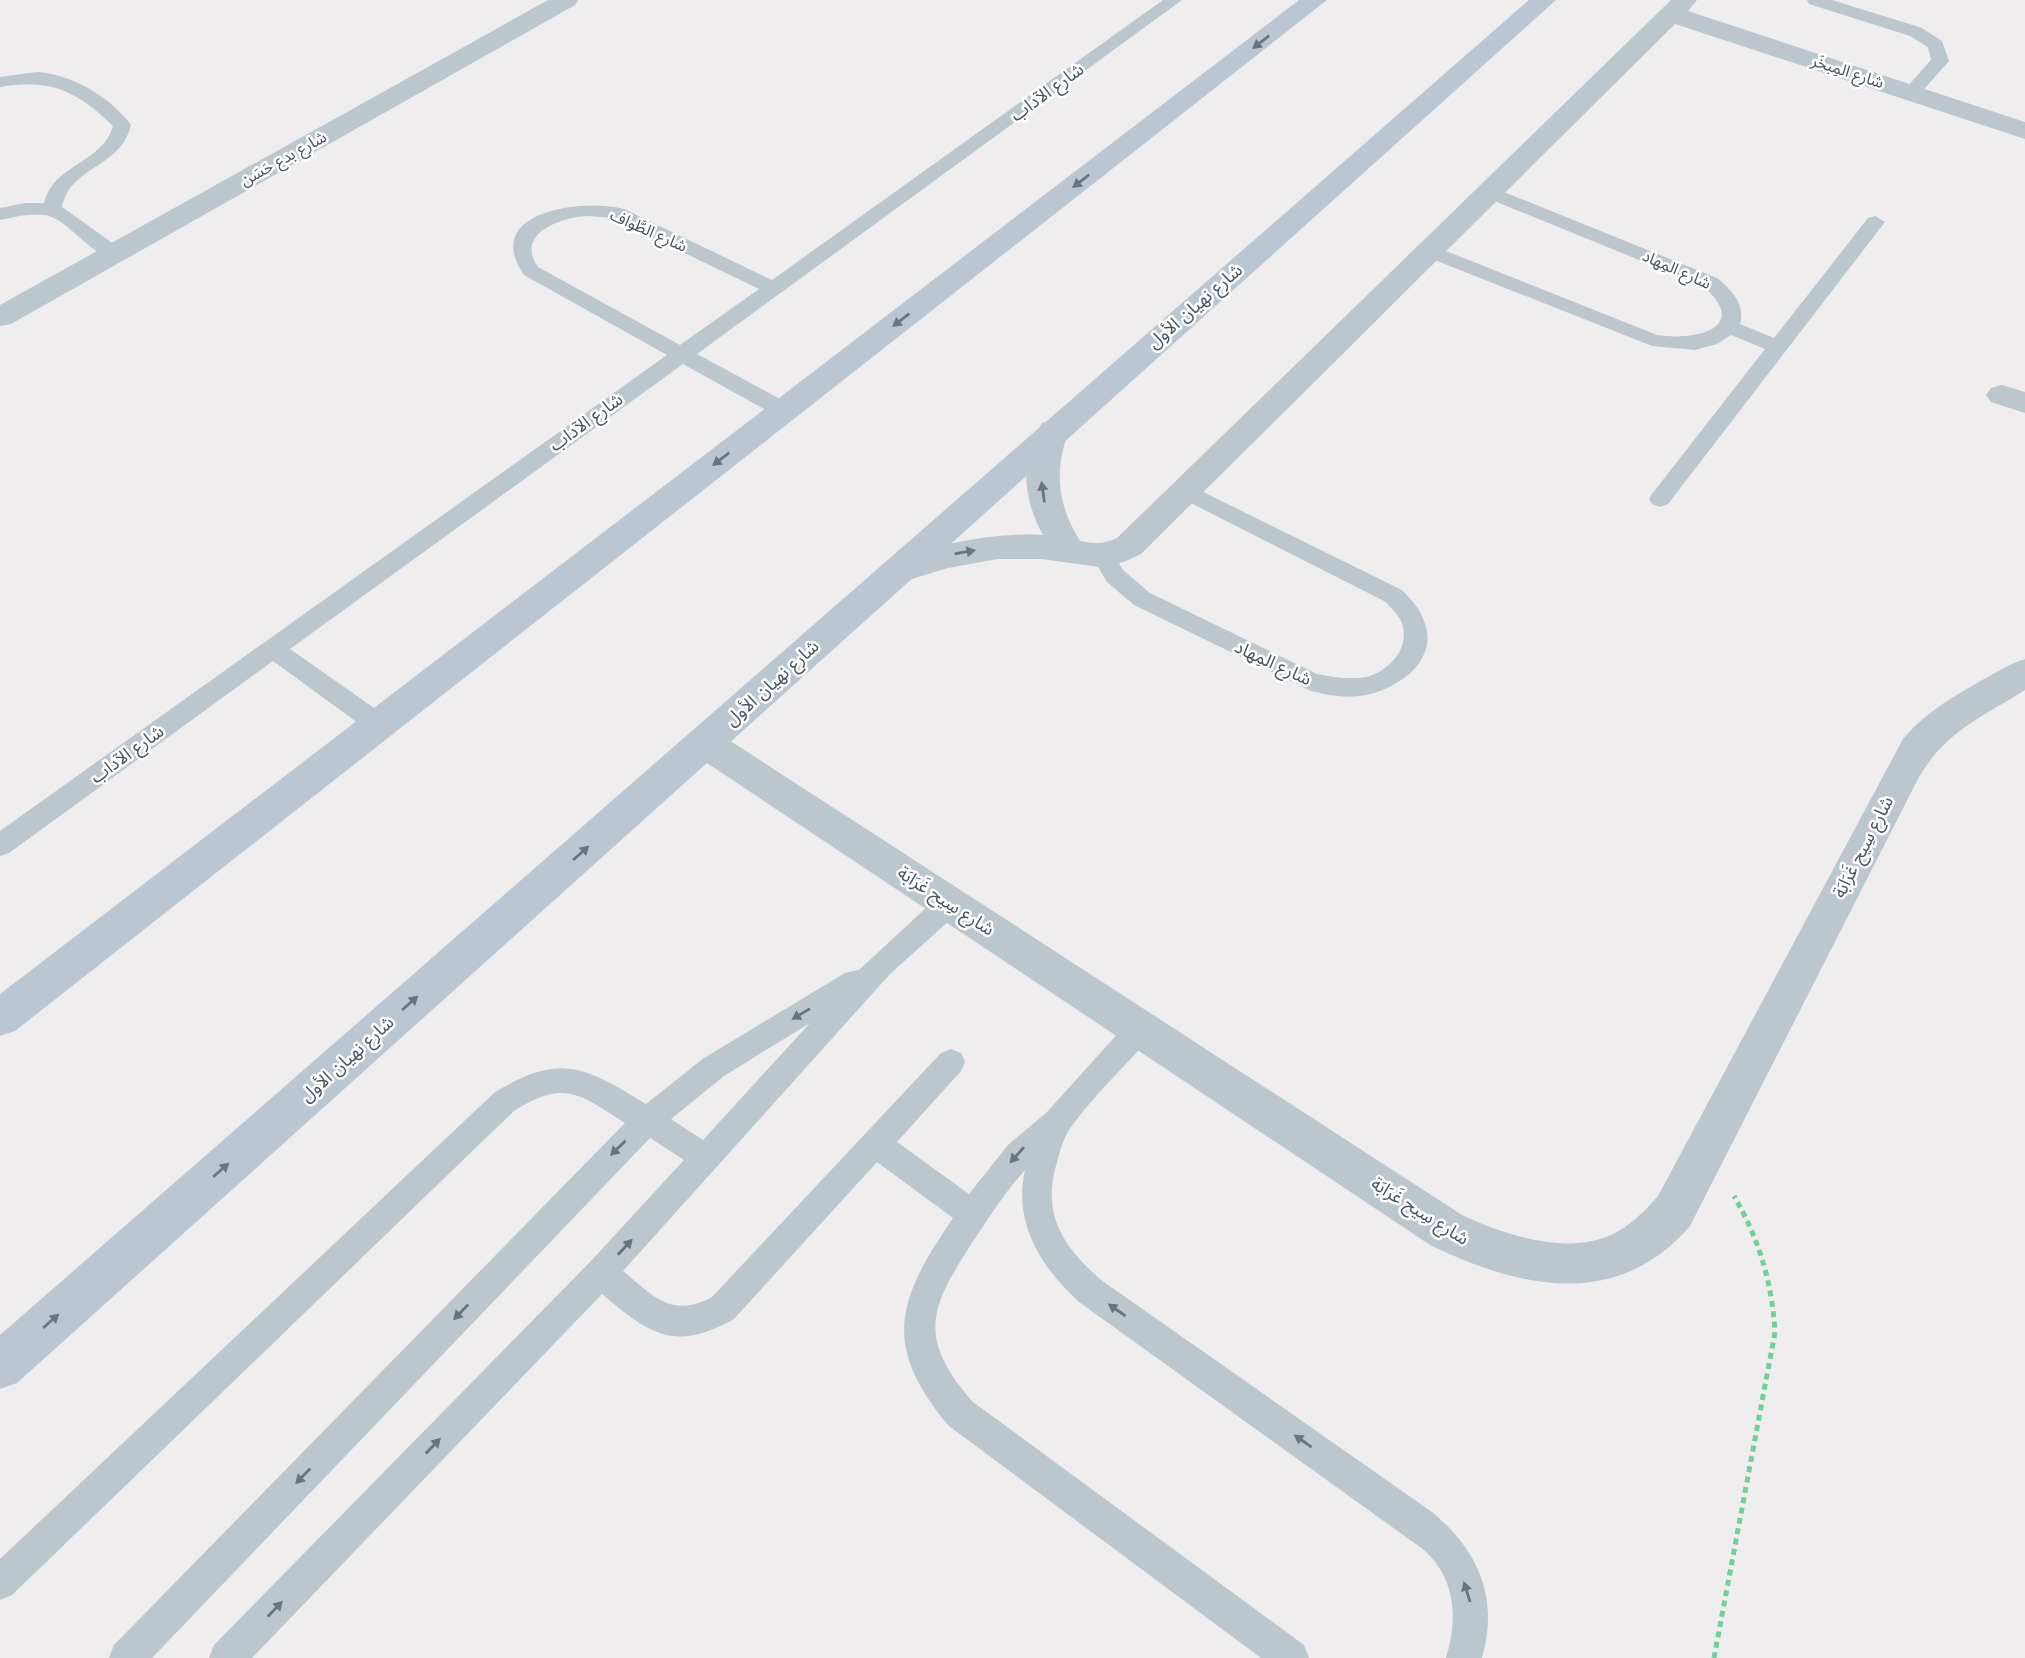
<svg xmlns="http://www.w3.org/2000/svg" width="2025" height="1658" viewBox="0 0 2025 1658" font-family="Quicksand,'Noto Sans Arabic',sans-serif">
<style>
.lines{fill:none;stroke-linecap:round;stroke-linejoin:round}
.path{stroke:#71cf9b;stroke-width:5;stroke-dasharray:6 4.5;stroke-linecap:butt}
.service{fill:#bbc6cd;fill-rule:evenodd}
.minor{fill:#bbc6cd;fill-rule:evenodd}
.secondary{fill:#bac7d2;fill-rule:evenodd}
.oneway{fill:#68757f}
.oneway2{fill:#68757e}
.labels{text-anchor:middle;stroke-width:5;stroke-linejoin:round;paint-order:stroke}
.far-street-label{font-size:16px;fill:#45525c;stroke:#fff}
.street-label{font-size:18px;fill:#45525c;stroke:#fff}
</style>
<rect width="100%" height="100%" fill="#f0edee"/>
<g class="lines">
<path class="path" d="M1714,1658L1775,1332C1772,1282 1759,1239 1734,1196"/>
<path class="service" d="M1163,0H1182L697,354L791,405L794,410L791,415H775L683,364L290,649L387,717L391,724L387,731L378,734L369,731L273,661L9,853L0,856V831L667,355L524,275C480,212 582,198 624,209L772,280ZM589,216L612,218L759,289L680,345L538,267C514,234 562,216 589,216Z
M1807,0H1832L1922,28L1942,41L1949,61L1918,96H1906L1903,92L1906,88L1931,60L1928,47L1910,36L1809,4Z
M37,72C71,74 111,97 131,125C120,169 71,165 62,207L121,249L124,253L121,257C95,264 69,218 45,215C30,213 14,217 0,220V208L25,203H44C53,164 103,163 113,126C77,91 50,78 0,87V77Z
M1489,186L1717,278C1731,289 1746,305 1740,324L1774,338L1868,218L1875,216L1885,222L1668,504L1660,507L1652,504L1649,499L1652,494L1765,349L1731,335L1717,344L1695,350L1652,346L1422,255L1419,251L1422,247H1436L1657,335C1694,341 1752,329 1703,286L1482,196L1480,192L1482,188Z
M1185,483L1402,590C1411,599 1420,609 1424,621C1440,660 1398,689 1365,695C1347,699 1328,695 1311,691L1134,605L1107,582L1092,557L1096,551L1104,549L1112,551L1123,570L1150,593L1317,674C1333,677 1350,680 1366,677C1391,671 1413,645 1400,619C1396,613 1390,607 1386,602L1177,496L1174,491L1177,486Z
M950,892L960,895L964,903L960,911L890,974L623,1271C653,1296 672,1319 712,1297L941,1053L951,1049L961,1053L965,1062L961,1071L897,1142L969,1194L1008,1145L1047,1112L1130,1020L1140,1017L1150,1020L1154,1029L1150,1038C1124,1067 1094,1095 1071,1127C1064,1136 1060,1151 1057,1162C1041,1215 1063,1246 1101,1280L1432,1512C1479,1551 1499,1598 1482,1658H1446C1458,1619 1456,1579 1424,1550L1079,1302C1041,1267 1013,1223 1025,1170C1006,1191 990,1216 974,1240C931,1306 915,1336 973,1402L1304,1645L1309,1658H1261L949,1426C880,1344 898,1299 953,1218L877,1162L734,1319C675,1352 650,1335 602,1294L252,1658H209L214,1645L590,1262L684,1160L650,1138L152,1658H109L114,1645L625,1123C579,1094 565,1079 514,1111L12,1595L0,1600V1559L494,1093C560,1052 584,1066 646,1104L704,1058L845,973L859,970L940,895ZM810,1023L703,1140L671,1119L724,1076Z"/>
<path class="minor" d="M548,0H578L575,5L11,324L0,326V305Z
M1671,0H1697L1688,11L2025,122V139L1675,24L1141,554L1124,562L1099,567L1042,559H998L948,568L899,583L887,580L882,571L887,562C938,545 989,532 1043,535C1023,499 1019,459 1042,423L1053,420L1064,423L1069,430C1054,471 1057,504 1080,541C1095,544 1104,544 1117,538Z
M2002,385L2025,392V413L1991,402L1986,395L1991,388Z
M2025,659V690C1981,718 1947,730 1919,777L1690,1226C1617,1311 1519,1288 1430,1245L692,753L686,743L692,733L705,729L718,733L1462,1215C1505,1235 1567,1256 1613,1234C1631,1225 1645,1211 1658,1196L1903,739C1927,711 1954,696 1986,678C1999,671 2011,663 2025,659Z"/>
<path class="secondary" d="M1299,0H1327L15,1031L0,1036V994Z
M1529,0H1556L17,1383L0,1389V1335Z"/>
</g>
<defs><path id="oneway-solid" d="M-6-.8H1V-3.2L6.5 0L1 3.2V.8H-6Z" transform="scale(1.75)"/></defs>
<g class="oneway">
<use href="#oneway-solid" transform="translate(1261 42) rotate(142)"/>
<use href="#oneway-solid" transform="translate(1081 181) rotate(142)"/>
<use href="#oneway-solid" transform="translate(901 320) rotate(142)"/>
<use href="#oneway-solid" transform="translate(721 459) rotate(142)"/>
<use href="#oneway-solid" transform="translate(581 853) rotate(-42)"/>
<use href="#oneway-solid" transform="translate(410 1003) rotate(-42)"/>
<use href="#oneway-solid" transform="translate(221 1170) rotate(-42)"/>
<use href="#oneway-solid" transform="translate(51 1321) rotate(-42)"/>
</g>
<g class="oneway2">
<use href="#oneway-solid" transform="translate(1043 492) rotate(-98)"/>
<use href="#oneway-solid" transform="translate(965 552) rotate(-10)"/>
<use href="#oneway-solid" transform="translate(801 1014) rotate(149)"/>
<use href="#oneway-solid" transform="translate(618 1148) rotate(136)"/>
<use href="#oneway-solid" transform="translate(1017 1155) rotate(132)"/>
<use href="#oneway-solid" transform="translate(625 1247) rotate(-47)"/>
<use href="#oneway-solid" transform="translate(1117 1310) rotate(-145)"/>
<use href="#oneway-solid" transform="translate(461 1312) rotate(134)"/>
<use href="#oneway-solid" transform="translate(1303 1441) rotate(-145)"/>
<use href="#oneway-solid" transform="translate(433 1446) rotate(-46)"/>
<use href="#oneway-solid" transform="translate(303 1476) rotate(134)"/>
<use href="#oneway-solid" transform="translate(1467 1592) rotate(-107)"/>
<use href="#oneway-solid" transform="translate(275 1609) rotate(-46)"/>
</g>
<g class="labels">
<g class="far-street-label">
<text transform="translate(1848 71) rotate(18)" y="6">شارع المِبخَر</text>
<text transform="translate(283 158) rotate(-29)" y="6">شارع بدع حَسَن</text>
<text transform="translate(649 230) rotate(24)" y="6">شارع الطَّواف</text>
<text transform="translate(1677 269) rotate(24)" y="6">شارع المِهاد</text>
</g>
<g class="street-label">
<text transform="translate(1047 92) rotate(-36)" y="6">شارع الآداب</text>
<text transform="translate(1195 306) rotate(-41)" y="6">شارع نهيان الأول</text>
<text transform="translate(586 422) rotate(-36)" y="6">شارع الآداب</text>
<text transform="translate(1273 663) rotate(25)" y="6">شارع المِهاد</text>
<text transform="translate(772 683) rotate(-42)" y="6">شارع نهيان الأول</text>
<text transform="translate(127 754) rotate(-36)" y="6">شارع الآداب</text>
<text transform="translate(1863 847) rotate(-63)" y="6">شارع سِيح غَرَابَة</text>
<text transform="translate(946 901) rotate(33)" y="6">شارع سِيح غَرَابَة</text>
<text transform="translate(347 1059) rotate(-42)" y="6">شارع نهيان الأول</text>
<text transform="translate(1420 1211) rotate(32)" y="6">شارع سِيح غَرَابَة</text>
</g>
</g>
</svg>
